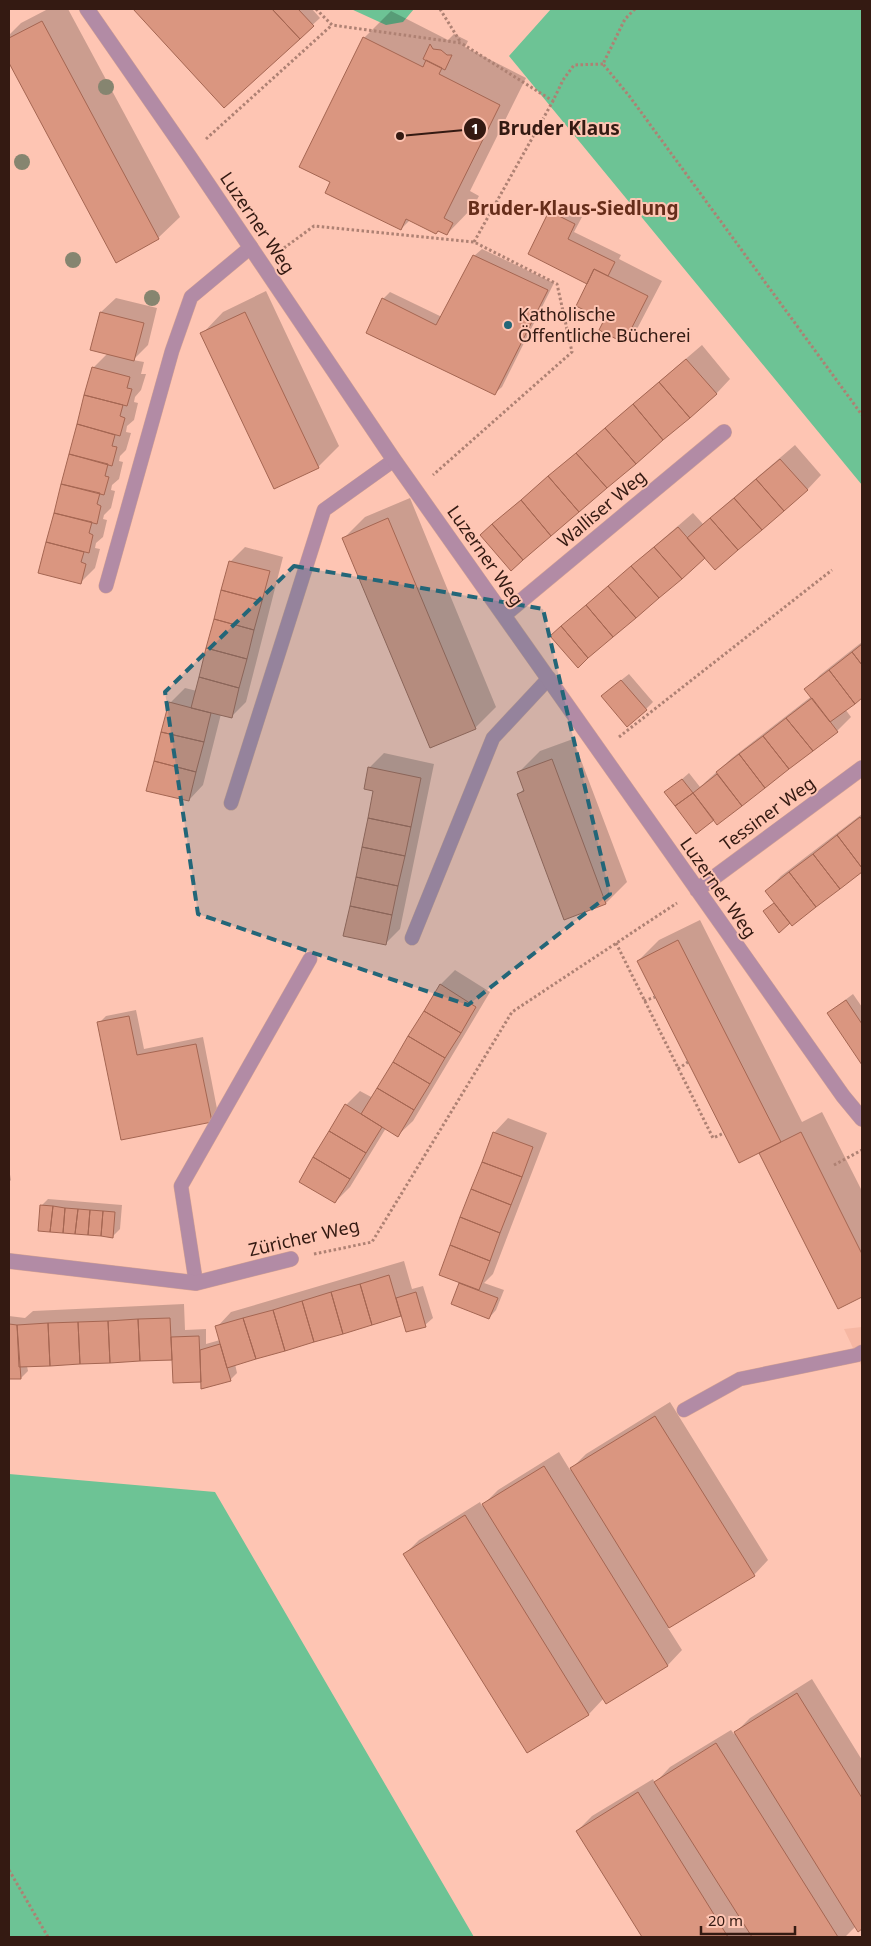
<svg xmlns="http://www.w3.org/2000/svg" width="871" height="1946" viewBox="0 0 871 1946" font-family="'Noto Sans',sans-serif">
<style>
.built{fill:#f6b7a3}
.green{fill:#6dc395}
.shadow{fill:#0003}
.building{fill:#da9680;stroke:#a56652}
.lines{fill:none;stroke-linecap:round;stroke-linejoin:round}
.lane-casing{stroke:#d6a393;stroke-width:15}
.street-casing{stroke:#d6a393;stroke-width:16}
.path{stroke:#ae8173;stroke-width:3;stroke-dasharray:2.5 2.5;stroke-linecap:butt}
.lane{stroke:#b28ba5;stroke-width:14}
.street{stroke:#b28ba5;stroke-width:15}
.tree{fill:#868570}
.marked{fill:#236678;fill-opacity:0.2;stroke:#236678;stroke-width:4;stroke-dasharray:10 6;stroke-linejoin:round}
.poi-dot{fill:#236678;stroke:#fec5b3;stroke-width:2}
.labels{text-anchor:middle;stroke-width:4;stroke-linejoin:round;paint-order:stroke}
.street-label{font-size:18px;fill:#341a12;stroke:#fec5b3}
.poi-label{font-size:18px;fill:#341a12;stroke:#fec5b3;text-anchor:start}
.neighbourhood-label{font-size:19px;font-weight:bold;fill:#662d1a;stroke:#fec5b3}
.leader{fill:none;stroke:#341a12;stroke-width:2}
.callout-dot{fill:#341a12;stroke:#fec5b3;stroke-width:2}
.mark-label{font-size:15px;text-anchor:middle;font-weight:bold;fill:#fff}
.callout-label{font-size:19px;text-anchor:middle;font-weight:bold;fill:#341a12;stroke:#fec5b3;stroke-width:4;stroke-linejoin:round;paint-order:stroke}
</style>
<rect width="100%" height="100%" fill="#fec5b3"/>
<path class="built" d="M862,1327V1367L844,1329Z"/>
<path class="green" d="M351,9H414L403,22L386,25Z
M551,9H862V485L509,56Z
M9,1474L215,1492L474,1937H9Z"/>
<path class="shadow" d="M48,9H68L180,217L158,238L116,261L9,60V35L21,23Z
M134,9H312L320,18L224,106Z
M391,11L448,40L454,34L468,41L465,47L526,78L470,191L479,196L473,207L447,234L410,220L401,229L332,182L364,38Z
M557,205L582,217L574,232L621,255L619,259L662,281L638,327L624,341L605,319L589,283L550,212Z
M482,249L554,283L502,387L494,394L383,299L390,292L442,317L474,256Z
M266,291L339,446L318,467L202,334L223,312Z
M116,298L157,308L148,345L133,360L144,362L141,374H146L141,390L135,397L134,402L138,403L134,420L127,426L126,432L131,433L126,450L120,456L119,461L123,462L119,479L112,485L111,490L115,491L111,508L104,515L103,519L107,520L103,537L96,543L95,548L100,549L95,568L81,582L39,572L93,368L108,353L92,349L101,312Z
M702,345L730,379L716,394L501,517Z
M795,445L821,475L807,490L705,557L570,619L693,513L703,524Z
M410,498L496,707L475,728L344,538L365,517Z
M245,547L283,557L246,702L231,717L221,714L203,785L189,800L170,703L185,688L197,691L230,562Z
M862,642V696L845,709L851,717L837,731L717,823L714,819L666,793L689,773L700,787L732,758L812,696L806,689L820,675Z
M629,674L653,702L646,709L610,689Z
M573,739L627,882L606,903L565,919L518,794L524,789L518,773L540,751Z
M384,753L434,764L400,929L386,943L375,790L369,768Z
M862,814V870L792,924L765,912L775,902L766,891L781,876Z
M700,920L802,1122L822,1112L862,1191V1295L838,1307L759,1151L638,961L659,940Z
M455,970L490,992L413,1121L398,1135L386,1128L350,1187L335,1202L346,1105L360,1091L373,1098L441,984Z
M853,994L862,1007V1063L828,1013Z
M136,1010L144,1049L203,1037L218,1114L211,1121L99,1023L106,1016Z
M508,1118L547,1133L493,1274L484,1283L504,1290L496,1310L489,1318L460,1284L494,1133Z
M9,1169L11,1180L9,1182Z
M48,1199L122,1205L120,1229L113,1236L41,1206Z
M404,1261L412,1289L423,1286L433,1318L425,1325L402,1314L235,1364L237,1373L230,1380L202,1381L173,1359L27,1366L28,1371L21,1378H9V1316L25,1318L33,1311L184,1304L185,1330L206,1329V1344L220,1340L217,1327L231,1312Z
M670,1402L768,1560L754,1575L668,1628L682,1650L668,1665L607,1702L604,1698L589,1714L527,1751L405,1554L419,1540L480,1502L482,1506L498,1490L559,1452L570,1470L586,1454Z
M812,1679L862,1760V1928L859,1930L856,1926L845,1937H643L577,1831L592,1816L653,1779L655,1783L670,1767L731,1730L734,1734L750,1718Z"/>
<path class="building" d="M133,9H272L300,39L224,108Z
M272,9H298L314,26L300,39Z
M42,21L159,239L116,263L9,63V38Z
M363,37L423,67L426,60L442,68L439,74L500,105L444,218L453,223L447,235L438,231L436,234L406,219L401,230L325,193L330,182L299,167Z
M430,44L433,49L441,50L447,55H452L445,70L423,59Z
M549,211L575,224L568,239L615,262L608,276L594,269L587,284L528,254Z
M473,255L548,290L495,395L366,333L382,298L436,325Z
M594,269L648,296L624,343L599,330L604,320L576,306Z
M100,312L144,323L134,361L90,350Z
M245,312L319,468L274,489L200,333Z
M686,359L717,394L690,418L659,382Z
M92,367L130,377L127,388L132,389L127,406L84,395Z
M659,382L690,418L663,440L633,404Z
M84,395L123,405L120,416L125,418L120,436L77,424Z
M633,404L663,440L636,464L605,428Z
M77,424L115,435L112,446L117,447L112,466L69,454Z
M605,428L636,464L607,488L576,453Z
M576,453L607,488L579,512L548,476Z
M69,454L108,464L105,476L109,477L104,495L61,484Z
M780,459L808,490L784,511L756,479Z
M548,476L579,512L551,536L521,500Z
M756,479L784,511L762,530L734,498Z
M61,484L100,493L97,504L101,506L97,524L54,513Z
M734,498L762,530L738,550L710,518Z
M521,500L551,536L523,560L492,524Z
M54,513L92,522L89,533L93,535L89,553L46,542Z
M388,518L476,729L430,748L342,538Z
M710,518L738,550L715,570L687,538Z
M492,524L523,560L511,571L480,535Z
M678,527L705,558L682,579L654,547Z
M46,542L84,552L81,562L86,564L81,584L38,573Z
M654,547L682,579L659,598L631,566Z
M229,561L270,571L262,601L221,590Z
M631,566L659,598L636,618L608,586Z
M608,586L636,618L613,637L586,605Z
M221,590L262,601L254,630L214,619Z
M586,605L613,637L588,658L561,626Z
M214,619L254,630L247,659L206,648Z
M561,626L588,658L578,668L550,636Z
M862,644V665L852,652Z
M206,648L247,659L239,688L199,677Z
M852,652L862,665V698L855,704L829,670Z
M829,670L855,704L830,722L804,689Z
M199,677L239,688L232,718L191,708Z
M621,680L647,710L627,727L601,696Z
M812,698L838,732L813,751L786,718Z
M169,702L211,713L204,742L161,732Z
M786,718L813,751L789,769L763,736Z
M161,732L204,742L196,772L154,761Z
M763,736L789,769L765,788L739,754Z
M739,754L765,788L742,806L716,772Z
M552,759L606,904L564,920L517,794L524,791L517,772Z
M154,761L196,772L189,801L146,791Z
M368,767L421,778L411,827L368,818L373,791L364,789Z
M717,774L742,806L717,825L693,793Z
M682,779L693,793L675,806L664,792Z
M693,793L714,820L696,834L675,806Z
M860,817L862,820V868L837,835Z
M368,818L411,827L405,856L362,847Z
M837,835L862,868V872L840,889L813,854Z
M362,847L405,856L398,886L356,877Z
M813,854L840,889L816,907L789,872Z
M789,872L816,907L792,926L765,891Z
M356,877L398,886L392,915L350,906Z
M774,903L790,923L779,933L763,911Z
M350,906L392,915L386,945L343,936Z
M678,940L781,1142L739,1163L637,961Z
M440,984L476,1007L461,1033L424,1011Z
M846,1000L862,1024V1065L827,1013Z
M424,1011L461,1033L445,1058L408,1036Z
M129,1016L137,1055L196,1044L212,1122L121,1140L97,1022Z
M408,1036L445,1058L430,1084L393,1062Z
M393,1062L430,1084L414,1110L377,1088Z
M377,1088L414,1110L398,1137L361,1114Z
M345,1104L382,1127L366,1153L329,1131Z
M329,1131L366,1153L350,1179L313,1157Z
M493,1132L533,1147L522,1177L482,1162Z
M801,1132L862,1254V1297L838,1309L759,1153Z
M313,1157L350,1179L335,1203L299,1182Z
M482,1162L522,1177L511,1205L471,1189Z
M471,1189L511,1205L500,1233L460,1217Z
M40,1205L53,1206L50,1232L38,1231Z
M53,1206L65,1208L63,1233L50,1232Z
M65,1208L78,1209L75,1234L63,1233Z
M78,1209L90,1210L88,1235L75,1234Z
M90,1210L103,1211L101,1236L88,1235Z
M103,1211L115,1212L113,1238L101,1236Z
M460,1217L500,1233L490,1261L450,1245Z
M450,1245L490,1261L479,1290L439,1275Z
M389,1275L401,1316L372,1325L360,1284Z
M459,1283L498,1298L489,1319L451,1304Z
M360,1284L372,1325L343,1334L331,1292Z
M331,1292L343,1334L314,1342L302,1301Z
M416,1292L426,1327L406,1332L396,1298Z
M302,1301L314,1342L285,1351L273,1310Z
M273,1310L285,1351L256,1359L243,1318Z
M170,1318L172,1360L140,1361L138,1319Z
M243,1318L256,1359L227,1368L215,1326Z
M138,1319L140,1361L110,1363L108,1321Z
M108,1321L110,1363L80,1364L78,1322Z
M78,1322L80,1364L50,1366L48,1323Z
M48,1323L50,1366L19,1367L17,1325Z
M9,1324L17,1325L21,1379H9Z
M199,1336L201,1382L173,1383L171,1337Z
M220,1344L231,1381L201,1389L200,1350Z
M655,1416L755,1576L669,1628L570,1468Z
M544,1466L668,1666L606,1704L482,1504Z
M465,1515L589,1715L527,1753L403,1554Z
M797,1693L862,1798V1929L858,1932L734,1732Z
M716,1743L838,1937H752L654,1782Z
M638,1792L728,1937H642L576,1831Z"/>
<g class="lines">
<g class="lane-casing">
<path id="lane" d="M106,586L172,351L191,297L251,247
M231,803L324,510L394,460
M412,938L493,738L549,678
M196,1283L181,1186L310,959
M684,1410L740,1379L857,1355L862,1352"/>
</g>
<g class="street-casing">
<path id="street" d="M87,9L189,156L394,460L843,1096L862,1119
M504,615L724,432
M697,890L862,768
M9,1261L196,1283L291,1259"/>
</g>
<path class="path" d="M316,9L332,25L461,43L553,101L563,80L574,65L603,64
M440,9L461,43
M635,9L625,19L603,64L630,97L862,415
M206,139L332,25
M474,242L553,101
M280,251L314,226L474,242L557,284L572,352L433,475
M619,737L832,570
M616,943L713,1138L724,1133
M644,1001L655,997
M678,1069L688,1062
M834,1165L862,1150
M314,1254L372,1242L512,1012L677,903
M9,1870L48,1937"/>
<use href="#lane" class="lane"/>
<use href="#street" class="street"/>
</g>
<g class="tree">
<circle cx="106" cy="87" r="8"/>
<circle cx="22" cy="162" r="8"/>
<circle cx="73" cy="260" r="8"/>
<circle cx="152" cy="298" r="8"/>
</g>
<path class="marked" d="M294,566L543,609L610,894L468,1005L198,914L165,692Z"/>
<circle class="poi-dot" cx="508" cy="325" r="5"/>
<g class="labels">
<g class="street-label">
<text transform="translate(257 223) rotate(56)" y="6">Luzerner Weg</text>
<text transform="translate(602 509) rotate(-40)" y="6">Walliser Weg</text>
<text transform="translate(485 556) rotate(55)" y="6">Luzerner Weg</text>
<text transform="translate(768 814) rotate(-36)" y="6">Tessiner Weg</text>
<text transform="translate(718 888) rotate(55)" y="6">Luzerner Weg</text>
<text transform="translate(304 1238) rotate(-13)" y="6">Züricher Weg</text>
</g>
<g class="poi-label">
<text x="518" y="321">Katholische<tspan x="518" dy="21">Öffentliche Bücherei</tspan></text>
</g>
<g class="neighbourhood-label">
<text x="573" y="215">Bruder-Klaus-Siedlung</text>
</g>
</g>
<path class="leader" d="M400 136L475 129"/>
<g class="callout-dot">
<circle cx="400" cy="136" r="5"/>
<circle cx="475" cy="129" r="12"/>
</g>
<g class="mark-label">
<text x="475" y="134">1</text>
</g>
<g class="callout-label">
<text x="559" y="135">Bruder Klaus</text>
</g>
<rect width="871" height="1946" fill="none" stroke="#341a12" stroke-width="20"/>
<path d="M701 1926v8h94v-8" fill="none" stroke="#341a12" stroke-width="2.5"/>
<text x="708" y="1926" font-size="15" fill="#341a12" stroke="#fec5b3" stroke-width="4" paint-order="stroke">20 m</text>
</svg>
